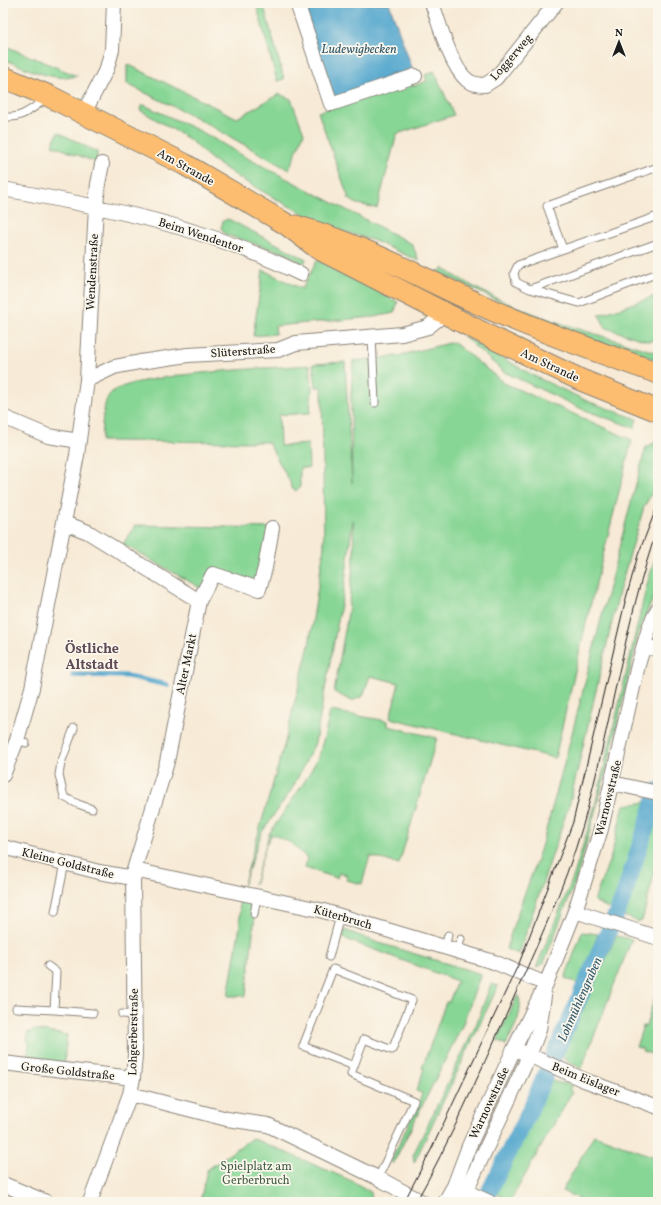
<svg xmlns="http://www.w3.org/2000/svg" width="661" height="1205" viewBox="0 0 661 1205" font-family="Vollkorn,serif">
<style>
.green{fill:#88d695;stroke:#527958}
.water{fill:#51a6cd;stroke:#366174}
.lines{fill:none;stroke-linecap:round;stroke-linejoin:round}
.stream{stroke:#51a6cd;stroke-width:5}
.canal{stroke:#51a6cd;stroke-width:17}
.lane-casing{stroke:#8a8379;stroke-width:9}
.street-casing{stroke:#8a8379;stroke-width:16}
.primary-casing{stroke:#8a8379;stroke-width:23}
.lane{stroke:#fff;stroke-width:7}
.street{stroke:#fff;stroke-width:14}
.primary{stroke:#fcbd6f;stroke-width:21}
.tram{stroke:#1c1c1c;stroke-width:1}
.labels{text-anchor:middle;stroke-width:3.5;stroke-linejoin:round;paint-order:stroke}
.street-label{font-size:12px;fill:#1c1c1c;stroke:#fbf7ec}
.park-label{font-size:12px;fill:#425d46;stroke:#fbf7ec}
.water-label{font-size:13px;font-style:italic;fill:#345a6c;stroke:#fbf7ec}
.quarter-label{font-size:14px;font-weight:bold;fill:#5e4b56;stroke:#fbf7ec}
</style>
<rect width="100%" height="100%" fill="#fbf7ec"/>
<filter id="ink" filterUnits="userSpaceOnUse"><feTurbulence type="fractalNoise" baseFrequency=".025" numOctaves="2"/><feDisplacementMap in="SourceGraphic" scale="8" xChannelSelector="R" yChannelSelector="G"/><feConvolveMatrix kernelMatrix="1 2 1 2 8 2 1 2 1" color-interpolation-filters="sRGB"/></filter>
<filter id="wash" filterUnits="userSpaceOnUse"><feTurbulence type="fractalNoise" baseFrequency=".012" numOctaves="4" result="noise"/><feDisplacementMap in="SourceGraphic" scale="16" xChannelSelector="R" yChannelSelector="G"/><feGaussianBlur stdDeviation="0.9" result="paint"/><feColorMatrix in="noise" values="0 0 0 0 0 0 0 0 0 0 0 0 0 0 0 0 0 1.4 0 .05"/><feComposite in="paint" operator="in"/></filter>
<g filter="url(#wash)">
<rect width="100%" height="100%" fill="#f7ead6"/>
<path class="green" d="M256,3H263L284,79L277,81Z
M3,45L77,76C51,82 27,68 3,59Z
M127,64L237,118L279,94L291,99L304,133L289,170L195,117L127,84Z
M434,71L454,115L397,134L377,208L357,204L349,199L318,112L411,80L413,86L427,81L425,75Z
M144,105L202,132L247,158L412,244L419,261L375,241L332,228L283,203L241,179L211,159L189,139L140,110L141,106Z
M58,132L97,152V159L95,162L52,145Z
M228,219L306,259L304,264L285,253L226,235L221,228L223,221Z
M317,260L398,302L394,313L374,317L275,326L276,334L253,336L263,270L302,289Z
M443,268C507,312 585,330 658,353V360L594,340L527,315L438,272Z
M658,295V340L647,341L606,328L599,315Z
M462,335L536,377L587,401L637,419L634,428L582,409L504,372Z
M453,342L504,383L632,440L586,623L555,758L390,718L399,683L370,676L363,696L352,701L334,692L348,613L354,555L353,519L345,583L315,743L292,789L262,832L243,886L285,742L309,645L324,547L322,387H316L313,364L345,362L352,483L351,396L353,361L397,356Z
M310,365L312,389L310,413L279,415L280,446L308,444L309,468H300V487L296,491L291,488L290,482L268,442L101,441C102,429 102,403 110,394C127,373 277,368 310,365Z
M654,443H658V482L644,507L620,588L570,802L519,954L506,949C517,910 534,873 545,834C581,706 610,576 646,447Z
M136,525L272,528L259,589L213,574L204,590L123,544Z
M658,550V591L650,605L639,632L608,765L577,877L544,963L536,968L574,875L596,802L647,584Z
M330,711L388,721V726L437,738L399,864L370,856L362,884L346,880L347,875L339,873L337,878L305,868L307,858L291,843L272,834L266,845L254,885L269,834L303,784L318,758L325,734Z
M648,802L627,870L612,910L594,901L611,856L624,805Z
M658,806V859L642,921L639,922L624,916Z
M239,894L257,897L246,996H228L240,926Z
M345,930L376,942L481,974L462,1026L393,1164L391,1161L421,1097L422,1093L416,1091L424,1069L422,1068L446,1002H449L457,981L343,938Z
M582,932L598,934L580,985L565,978Z
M616,936L632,939L581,1069L562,1057Z
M491,984L498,986L414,1163L413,1155L476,1025Z
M658,986V1056L642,1051L643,1049L636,1047L643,1026H646Z
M518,995C525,1012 513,1029 506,1045L497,1040Z
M33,1030L67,1035L64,1065L27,1062L29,1041H27L28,1032H32Z
M551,1081L572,1085L569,1090L572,1092L511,1200L494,1193Z
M594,1135L658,1158V1202H587L562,1191Z
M252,1138L352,1181L371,1192L370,1202H200L207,1170Z"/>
<path class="water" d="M297,3H389L415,76L331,104Z"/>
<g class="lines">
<path class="stream" d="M73,675L127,676L167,685"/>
<path class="canal" d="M484,1202L530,1110L622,901L658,790"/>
</g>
</g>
<g filter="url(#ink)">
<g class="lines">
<g class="lane-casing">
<path id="lane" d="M3,116C20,121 34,107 47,98
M658,216L518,265L514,273L516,282L530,289L579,303L658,273
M563,249L547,206L658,167
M530,289L658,243
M372,337L375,403
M74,728L61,763L59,775L64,797L78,804L92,809
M17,740L26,743
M55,912L65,863
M254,914L257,897
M445,947L448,935
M457,951L461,939
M329,957L340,916
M48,966L56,972L54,1010L93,1013
M16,1008L54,1010
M122,1014L134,1015
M354,1066L303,1046L333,969L412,1000L392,1050L364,1039L351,1074L414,1101L378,1178"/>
</g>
<g class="street-casing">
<path id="street" d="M297,3L331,104L415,76
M432,3C439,23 451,67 467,80C472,84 479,85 485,85L496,78L556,3
M84,113L107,68L112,50L114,3
M3,189C108,208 205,226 301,274
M87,380L114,367L140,362L188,355L278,350L296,343L402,334L428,327L444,314
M3,417L48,436L79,441
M65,523L88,532L199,601
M644,646L658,649
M3,775L17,740L32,688L77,455L87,380L96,206L98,184L102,164
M612,783L658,793
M3,847L99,872L133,878
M134,870L320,910L494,962L546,984
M575,911L658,938
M522,1052L584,1080L658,1107
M3,1063L133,1078
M130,1094L227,1119L268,1125L378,1178L422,1202
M3,1184L46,1202
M458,1188L489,1202
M90,1202L130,1094L133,1078L135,1055L133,878L134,870L167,762L199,601L213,574L259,589L265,568L272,528
M445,1202L454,1186L469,1146L514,1049L546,984L575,911L601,829L638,665L650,625L658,609
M461,1202L529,1056L539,1030L544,996"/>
</g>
<g class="primary-casing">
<path id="primary" d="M3,77L49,96L184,164L286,224L319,249L497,340L581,380L658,411
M296,226C368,246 426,281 494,311C547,334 603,354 658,373"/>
</g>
<use href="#lane" class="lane"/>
<use href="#street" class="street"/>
<use href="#primary" class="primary"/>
<path class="tram" d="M404,1202L432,1148L520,961L573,822L625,602L638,555L658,504
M416,1202C450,1141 478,1076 507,1013C534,951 564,890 583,825C611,726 624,624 658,527"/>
</g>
</g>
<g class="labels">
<g class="street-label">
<text transform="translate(511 57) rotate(-49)" y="4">Loggerweg</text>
<text transform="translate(186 167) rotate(29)" y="4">Am Strande</text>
<text transform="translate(201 235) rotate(18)" y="4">Beim Wendentor</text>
<text transform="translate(92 272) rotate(-87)" y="4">Wendenstraße</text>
<text transform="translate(243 351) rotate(-4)" y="4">Slüterstraße</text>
<text transform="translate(550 365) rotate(25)" y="4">Am Strande</text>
<text transform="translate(186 664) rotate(-78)" y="4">Alter Markt</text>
<text transform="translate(608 798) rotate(-76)" y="4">Warnowstraße</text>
<text transform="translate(68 863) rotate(14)" y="4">Kleine Goldstraße</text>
<text transform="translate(343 917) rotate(16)" y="4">Küterbruch</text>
<text transform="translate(133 1032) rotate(-89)" y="4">Lohgerberstraße</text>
<text transform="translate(68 1071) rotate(6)" y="4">Große Goldstraße</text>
<text transform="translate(586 1079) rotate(22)" y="4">Beim Eislager</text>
<text transform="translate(489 1103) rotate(-65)" y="4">Warnowstraße</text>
</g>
<g class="park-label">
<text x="256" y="1170">Spielplatz am<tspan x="256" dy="14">Gerberbruch</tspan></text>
</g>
<g class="water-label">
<text x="359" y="53">Ludewigbecken</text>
<text transform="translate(579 999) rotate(-66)" y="5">Lohmühlengraben</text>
</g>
<g class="quarter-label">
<text x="92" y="653">Östliche<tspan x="92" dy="16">Altstadt</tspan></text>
</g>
</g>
<rect width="661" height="1205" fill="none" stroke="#fbf7ec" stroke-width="16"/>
<g transform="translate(619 42)" stroke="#fbf7ec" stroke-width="3" paint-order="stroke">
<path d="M0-3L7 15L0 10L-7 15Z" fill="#1c1c1c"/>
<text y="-6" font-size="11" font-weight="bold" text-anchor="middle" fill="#1c1c1c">N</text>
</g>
</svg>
